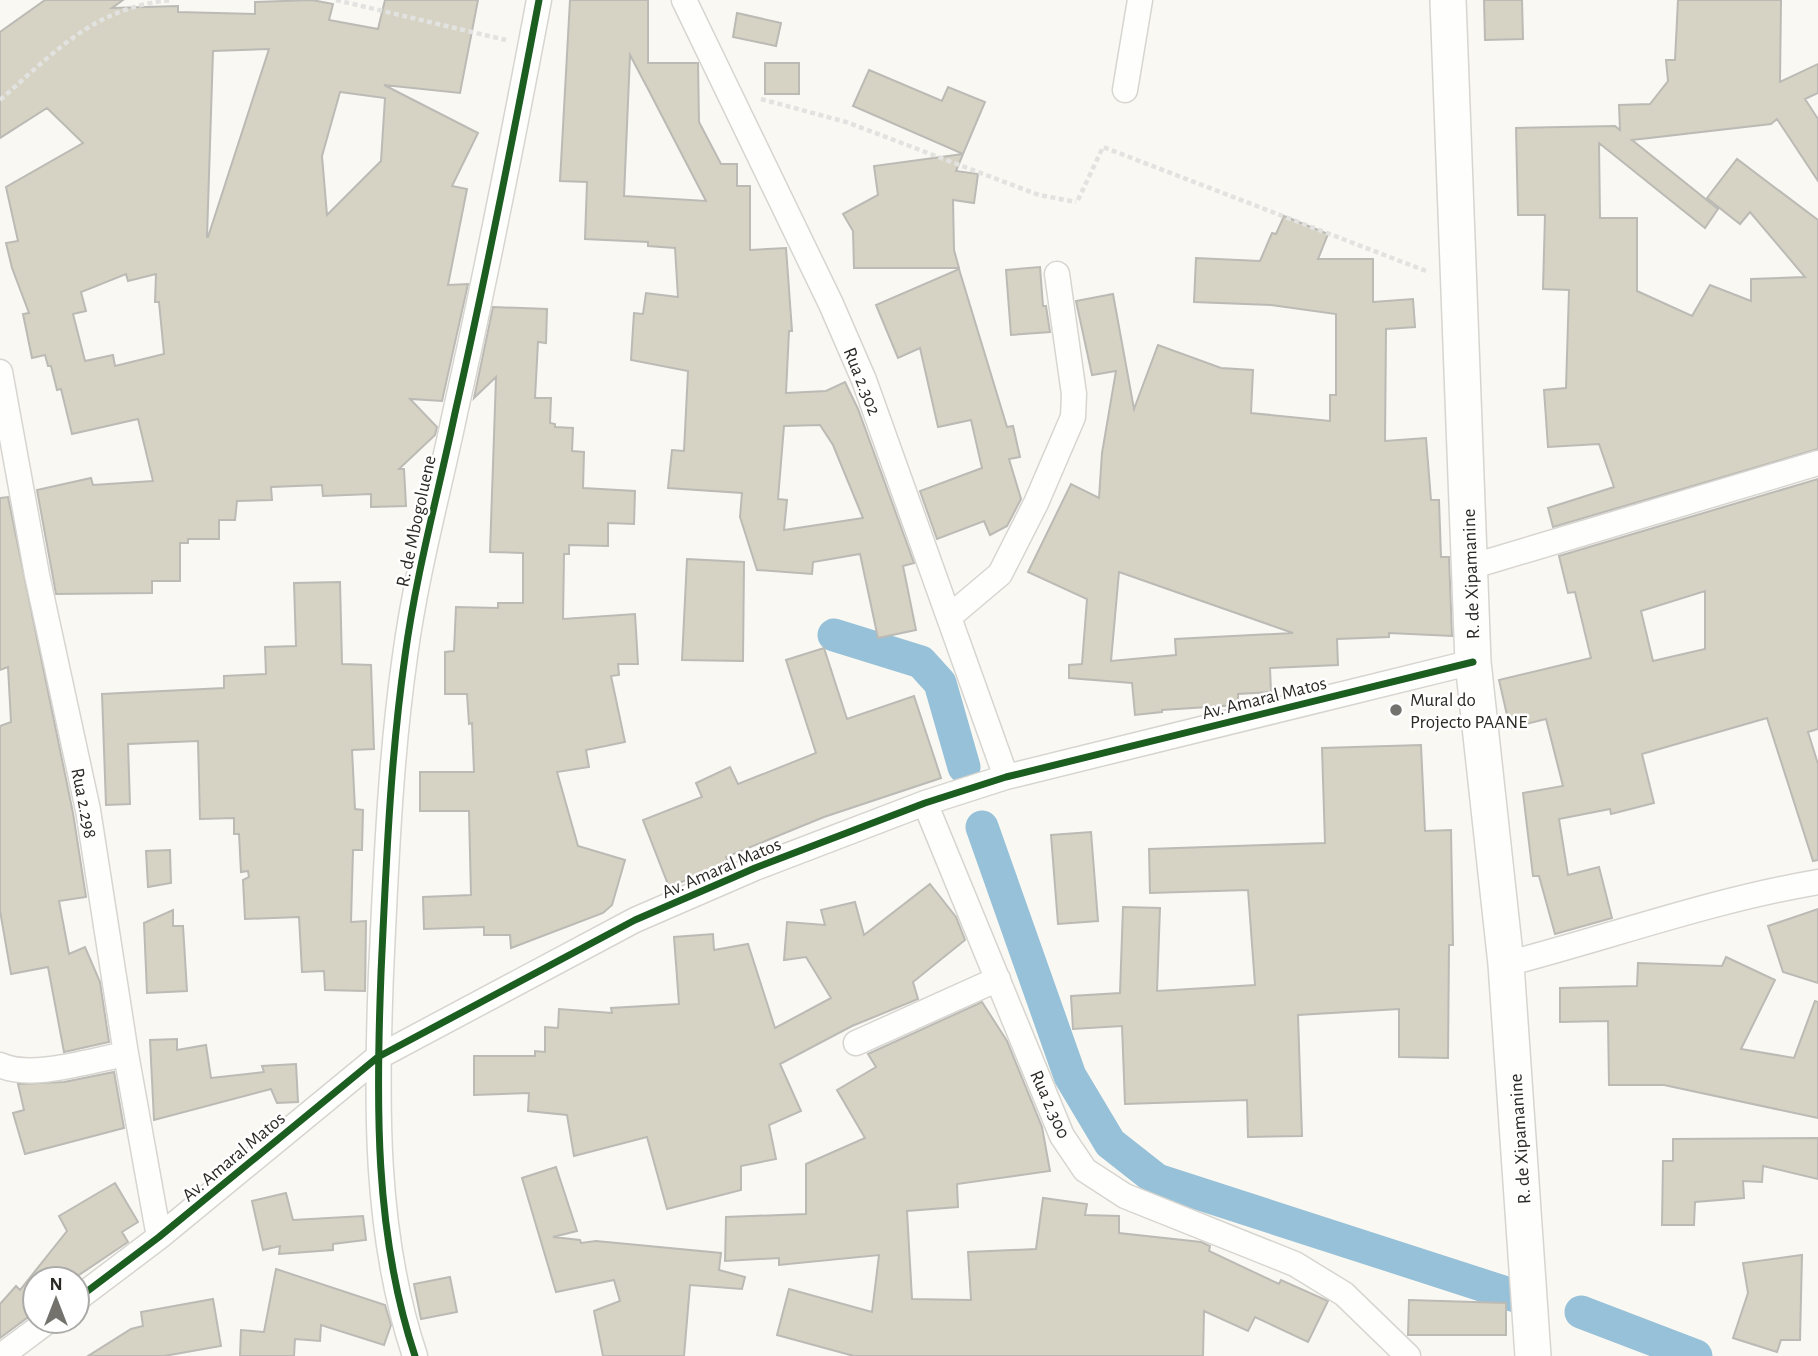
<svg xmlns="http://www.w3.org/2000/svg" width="1818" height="1356" viewBox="0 0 1818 1356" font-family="'Alegreya Sans',sans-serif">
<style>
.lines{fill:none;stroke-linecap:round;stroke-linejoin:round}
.canal{stroke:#96c1d8;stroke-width:33}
.building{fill:#d6d3c4;stroke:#bbbab5;stroke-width:2;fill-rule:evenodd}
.street-casing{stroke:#d7d5d0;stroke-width:27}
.secondary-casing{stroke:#d7d5d0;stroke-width:38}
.path{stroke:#e2e2e0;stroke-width:4.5;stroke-dasharray:5 3.5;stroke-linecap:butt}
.street{stroke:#fefefd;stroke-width:24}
.secondary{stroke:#fefefd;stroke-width:35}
.cycleway-casing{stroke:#fff;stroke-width:11}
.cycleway{stroke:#1b5e20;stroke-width:7}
.poi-dot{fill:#73726d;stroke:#fff;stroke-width:2.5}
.labels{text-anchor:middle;stroke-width:5;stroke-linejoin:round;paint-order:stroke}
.street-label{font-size:19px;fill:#2b2a25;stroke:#fff}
.poi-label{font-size:19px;fill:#2b2a25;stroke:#fff;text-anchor:start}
</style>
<rect width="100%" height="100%" fill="#faf8f2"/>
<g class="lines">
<path class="canal" d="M834,635L921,662L940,683L964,767
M982,827L1070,1076L1110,1143L1157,1180L1525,1299
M1581,1312L1696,1356"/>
</g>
<path class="building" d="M45,0H123L112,8L178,6V12L255,14V2L312,0L333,4L329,20L378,29L385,0H478L460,93L384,85L478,133L452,186L467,189L448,285L468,284L442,401L410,399L437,427L435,435L399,469H404L406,506L371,507V494L323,496L322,485L271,487L272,500L237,501L235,520H219V539H188V543H180V581H152V593L56,594L37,490L91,478L93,485L153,481L138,419L72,434L61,389L57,390L51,366H48L45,355L32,358L23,314L29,313L12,268L6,243L18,241L6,187L83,143L47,108L0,138V32ZM269,49L208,237H207L213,51ZM340,92L385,98L381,161L327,215L322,156ZM126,274L128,281L156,274L155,302H159L164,354L115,366L113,355L85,361L73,314L86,311L81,292Z
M570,0H648V63H698L699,122L721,164H737V186H750V250L786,248L792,331H789L786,393L826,391L845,382L858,409L914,563L903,566L916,630L878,638L860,554L813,562L812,574L757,570L740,517L742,493L668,488L672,450L684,451L688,371L631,360L634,313L643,314L646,293L678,297L675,248L648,246V242L585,239L587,182L560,181ZM630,55L648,89L706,201L624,196ZM820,425L833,445L863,518L784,530L787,500L778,499L784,426Z
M1484,0H1522L1523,39L1485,40Z
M1678,0H1781L1780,82L1818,64V93L1805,99L1818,119V181L1777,119L1771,124L1632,140L1718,209L1705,228L1599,143L1600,218H1637V291L1692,316L1710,285L1751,301V279L1805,277L1750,212L1740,224L1707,198L1737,159L1818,220V449L1553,527L1548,508L1614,487L1599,444L1548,447L1544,390L1566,388L1569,290L1543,289L1545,215H1518L1516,128L1615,126L1620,130L1619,105L1650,104L1668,81L1666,60H1675Z
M737,13L781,23L776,46L733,37Z
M765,63H799V94H765Z
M869,70L942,101L948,87L985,102L963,154L853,106Z
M963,154L956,171L978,174L974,203L953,200L954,250L959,268H854L853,231L843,214L878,195L874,166Z
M1284,216L1328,234L1318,259H1373V302L1413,299L1415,327L1386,329L1385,441L1426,438L1431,500H1439L1441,557H1449L1452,636L1389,633V637L1337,639L1338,665L1270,668L1271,692L1238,694V705L1162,710V712L1135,715L1132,683L1069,678V665L1082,664L1087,599L1028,572L1071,484L1099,498L1102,453L1116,371L1092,375L1076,301L1113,294L1134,409L1158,345L1221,368L1253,370L1251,413L1330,421V395H1336V314L1271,305L1194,302L1196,258L1260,261L1272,233L1276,234ZM1119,572L1293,633L1175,639L1176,655L1111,661Z
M1040,267L1043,306H1046L1050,332L1011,335L1006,270Z
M959,269L1007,427L1013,426L1020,457L1009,459L1021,499L1007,526L990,535L984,521L937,539L920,491L982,468L971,420L938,427L920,348L898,358L876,305Z
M493,307L547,309L546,343L538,342L535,398H551L550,423L555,424V427L573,428L572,451L584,452L583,488L635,491L634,524L608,523V546L569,545V554H564L563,619L635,614L638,664H618L619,675L611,676L625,742L586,750L589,767L557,772L578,846L625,860L612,905L603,913L511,948L510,935H484V927L424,929L423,897L471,895L469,811H420V772H474L472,723L469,724L467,694H445V652L454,651L456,607L498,608V603H523V553L490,552L496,377L474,398Z
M1818,479V729L1808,732L1818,764V860L1813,861L1767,718L1642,754L1654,803L1611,814L1610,809L1559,819L1568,875L1599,867L1612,918L1555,934L1539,876H1533L1523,793L1563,786L1546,719L1510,728L1499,680L1591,658L1575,592L1568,593L1559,556ZM1705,591V649L1653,661L1641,611Z
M8,497L73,813L86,897L59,901L69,954L85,947L100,982L109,1042L64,1052L48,967L11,974L0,911V726L11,722L8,667L0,670V498Z
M687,559L744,562L743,661L682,660Z
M340,582L342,664L371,665L374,749L352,750L355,809L363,810L362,850H353L351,922L366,921L365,991L325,990L324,971L302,972L299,917L245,919L243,880L249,877L248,871L241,872L239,834H234V818L200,819L198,741L128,744L130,804L106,805L102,694L224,688V676L266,674L265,647L296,646L294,583Z
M824,648L847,719L914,696L941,778L824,817L726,857L729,863L669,887L643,820L702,797L696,783L730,767L738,784L816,753L786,660Z
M1421,745L1425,831L1451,830L1453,945H1449L1448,1058L1399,1057V1009L1298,1015L1302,1136L1248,1137L1247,1100L1125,1104L1122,1026L1073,1029L1071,996L1120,993L1123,907L1160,908L1157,991L1255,985L1248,890L1150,893L1149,849L1325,843L1322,748Z
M1091,832L1098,921L1058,924L1051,835Z
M170,850L171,883L148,887L146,851Z
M930,884L956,917L965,940L913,982L918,999L852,1026L780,1064L801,1111L769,1125L776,1159L741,1166V1190L667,1209L647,1137L574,1156L567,1115L528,1111L529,1093L474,1095V1056H535V1051L545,1052V1027L558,1028L559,1009L612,1013L611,1008L679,1004L674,937L713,934L714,950L748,944L775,1028L831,998L806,957L784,960L787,922L825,925L821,910L855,902L864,935Z
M1818,909V983L1783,972L1768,926Z
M173,910V926H183L187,991L147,993L144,923Z
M1726,957L1775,980L1741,1049L1794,1058L1815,1001L1818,1002V1118L1664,1085H1609L1608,1021L1560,1022V988L1637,986L1638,963L1722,966Z
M982,1002L1007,1041L1042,1127L1050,1171L957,1184L958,1207L907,1211L912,1299L971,1300L968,1252L1036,1249L1043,1198L1087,1204L1085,1215L1119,1216V1233L1201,1242L1210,1246L1209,1251L1279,1284L1281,1280L1328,1301L1308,1342L1255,1317L1248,1331L1204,1311L1203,1356H854L777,1335L789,1289L872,1312L879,1255L779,1265V1258L725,1261L726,1217L806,1214V1164L865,1138L837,1090L876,1067L868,1054Z
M177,1039V1050L206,1045L211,1078L264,1072L262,1066L296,1064L298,1102L277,1103L271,1089L154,1120L150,1040Z
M114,1072L124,1128L25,1154L13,1113L24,1110L18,1084L64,1082Z
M1818,1138V1179L1763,1166L1762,1182L1743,1181L1744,1198L1695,1202L1694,1225H1662L1663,1161H1673V1139Z
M556,1167L577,1231L553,1237L580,1240L581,1243L596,1241L721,1253L719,1270L745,1277L742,1289L690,1285L684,1356H603L594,1311L620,1301L614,1280L556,1292L522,1178Z
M115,1183L138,1222L122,1232L128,1242L73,1279H35V1312L0,1338V1304L16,1286L20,1290L67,1231L59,1216Z
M286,1193L293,1220L363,1216L366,1240L333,1244V1250L279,1254L280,1246L263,1250L252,1201Z
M1802,1255L1800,1340H1781L1777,1352L1733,1338L1748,1293L1743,1263Z
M276,1269L385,1305L391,1325L384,1345L321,1325L320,1341L295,1339L294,1356H240L241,1330L264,1332Z
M450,1277L457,1312L421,1319L414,1284Z
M213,1299L221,1346L164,1356H88L131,1329L143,1326L141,1312Z
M1409,1300L1506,1303V1335H1408Z"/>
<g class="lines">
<g class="street-casing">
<path id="street" d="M684,0L831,304L864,380L1006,777
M1125,90L1140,0
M0,372L37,575L88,810L126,1054L159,1237
M1470,567L1818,463
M949,617L1000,574L1036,503L1073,417L1074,394L1057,274
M925,803L1062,1136L1085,1170L1125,1196L1295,1264L1344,1294L1408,1356
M1506,964C1610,937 1712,900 1818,882
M856,1043L998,979
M0,1065C31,1080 92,1060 126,1054
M77,1299L159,1237L378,1057L635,920L755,868L925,803L1006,777L1473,662
M1,1356L48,1321
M415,1356C374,1233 376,1101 381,973C386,868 390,761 405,656C416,574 438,494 455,413C486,276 513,138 539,0"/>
</g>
<g class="secondary-casing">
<path id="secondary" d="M1448,0L1473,662L1506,964L1533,1356"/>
</g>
<path class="path" d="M336,0L506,40
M761,99L846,122L1039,195L1076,202
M0,100C55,52 94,7 172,0
M1078,200L1103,147L1426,271"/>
<use href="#street" class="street"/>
<use href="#secondary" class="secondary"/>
<g class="cycleway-casing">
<path id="cycleway" d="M77,1299L159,1237L378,1057L635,920L755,868L925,803L1006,777L1473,662
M415,1356C374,1233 376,1101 381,973C386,868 390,761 405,656C416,574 438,494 455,413C486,276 513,138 539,0"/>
</g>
<use href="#cycleway" class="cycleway"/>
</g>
<circle class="poi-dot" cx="1396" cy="710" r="7"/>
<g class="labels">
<g class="street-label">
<text transform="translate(863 381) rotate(68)" y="7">Rua 2.302</text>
<text transform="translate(415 521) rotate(-78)" y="7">R. de Mbogoluene</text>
<text transform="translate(1470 574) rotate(-92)" y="7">R. de Xipamanine</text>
<text transform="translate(1264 697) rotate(-14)" y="7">Av. Amaral Matos</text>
<text transform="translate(85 803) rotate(79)" y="7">Rua 2.298</text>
<text transform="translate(721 867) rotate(-23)" y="7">Av. Amaral Matos</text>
<text transform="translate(1051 1104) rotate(66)" y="7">Rua 2.300</text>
<text transform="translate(1519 1139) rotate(-94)" y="7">R. de Xipamanine</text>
<text transform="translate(233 1156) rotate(-40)" y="7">Av. Amaral Matos</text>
</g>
<g class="poi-label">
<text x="1410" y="706">Mural do<tspan x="1410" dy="22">Projecto PAANE</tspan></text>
</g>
</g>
<g transform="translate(56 1300)"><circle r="33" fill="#ffffff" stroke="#aaaaa8" stroke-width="2"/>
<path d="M0-5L12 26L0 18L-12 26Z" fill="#73726d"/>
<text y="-10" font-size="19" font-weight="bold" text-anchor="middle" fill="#2b2a25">N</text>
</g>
</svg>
